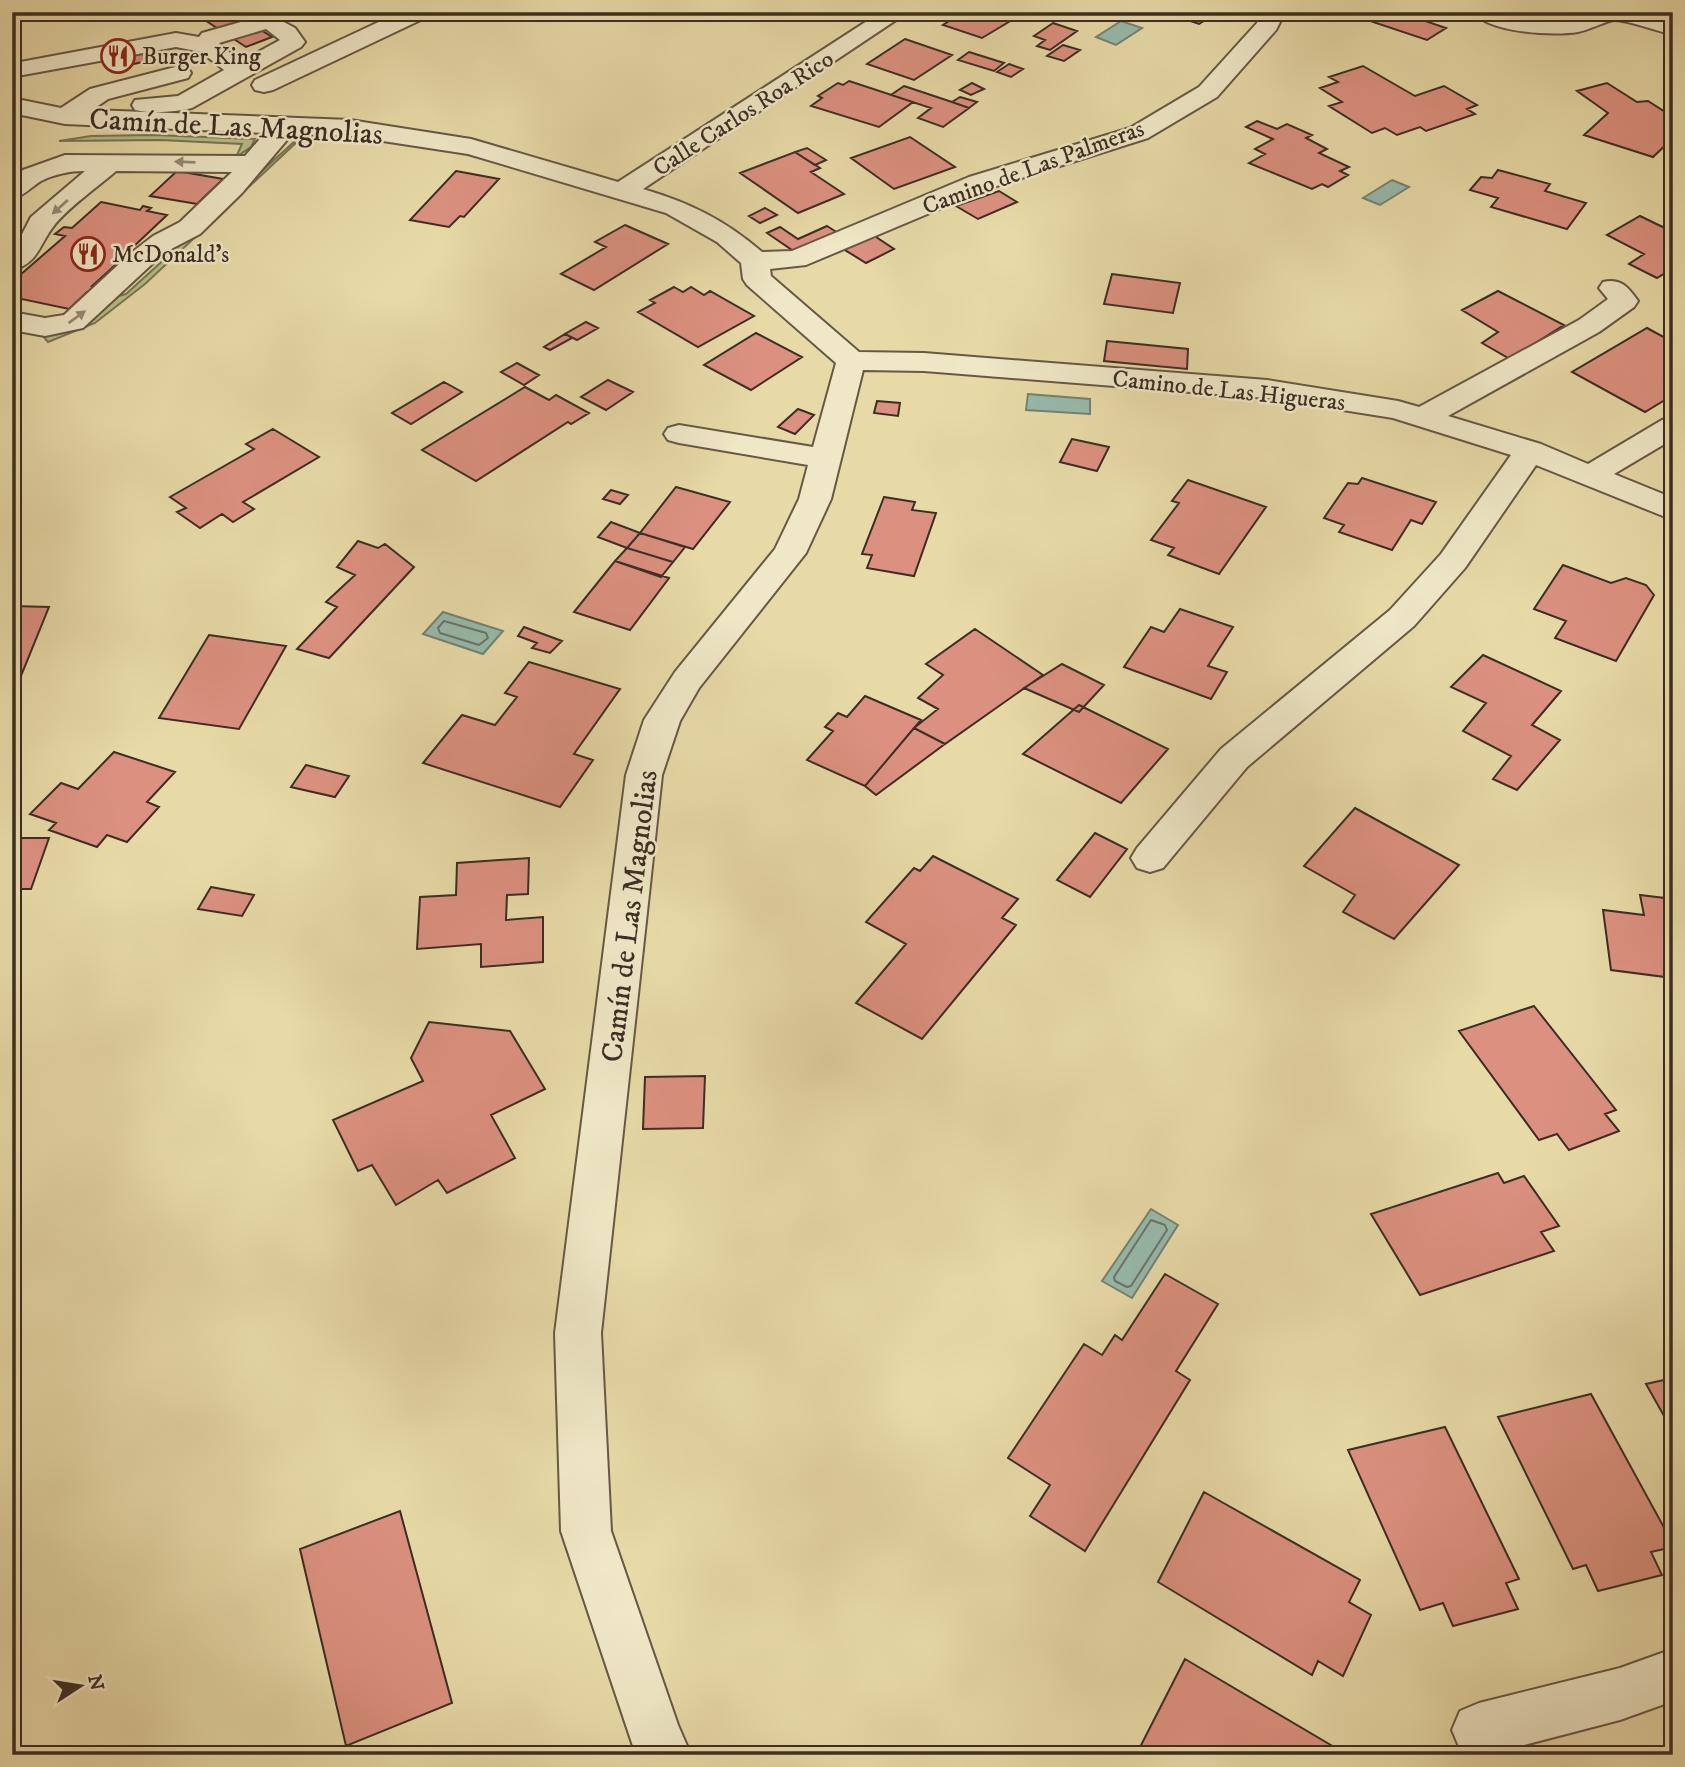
<svg xmlns="http://www.w3.org/2000/svg" width="1685" height="1767" viewBox="0 0 1685 1767" font-family="'IM FELL DW Pica',serif">
<style>
.green{fill:#b6c087;stroke:#797656;stroke-width:2}
.water{fill:#97baab;stroke:#738275;stroke-width:2}
.lines{fill:none;stroke-linecap:round;stroke-linejoin:round}
.shore{stroke:#6a7468;stroke-width:2}
.building{fill:#dc9180;stroke:#3c2d25;stroke-width:2}
.minor-casing{stroke:#675846;stroke-width:4}
.minor{fill:#efe7c6;fill-rule:evenodd}
.oneway{fill:#968a76}
.labels{text-anchor:middle;stroke-width:5;stroke-linejoin:round;paint-order:stroke}
.far-poi-label{font-size:24px;fill:#3c2d25;stroke:#efe7c6;text-anchor:start}
.far-street-label{font-size:24px;fill:#3c2d25;stroke:#efe7c6}
.street-label{font-size:30px;fill:#3c2d25;stroke:#efe7c6}
</style>
<rect width="100%" height="100%" fill="#e7daa7"/>
<filter id="stains"><feTurbulence type="fractalNoise" baseFrequency=".00286" numOctaves="4"/><feColorMatrix values="0 0 0 0 .2 0 0 0 0 .09 0 0 0 0 .02 0 0 0 .5 -.17"/></filter>
<radialGradient id="worn" r=".72"><stop offset=".6" stop-color="#630" stop-opacity="0"/><stop offset="1" stop-color="#630" stop-opacity=".3"/></radialGradient>
<path class="green" d="M154,135L255,139L251,147L236,157L242,144L161,140L59,141L91,136Z
M296,140H299L145,284L95,323L48,342L42,335L75,329L108,299L126,294Z"/>
<path class="water" d="M1121,21L1142,28L1116,45L1096,37Z
M1392,180L1409,187L1380,205L1363,198Z
M1028,394L1090,399V414L1026,410Z
M443,612L503,631L483,654L423,634Z
M1151,1209L1178,1225L1132,1298L1102,1281Z"/>
<g class="lines">
<path class="shore" d="M444,621L486,633L488,638L479,645L440,633L438,628Z
M1151,1220L1165,1225L1167,1230L1131,1286L1127,1287L1115,1281L1114,1277Z"/>
</g>
<path class="building" d="M197,12H233L272,37L246,47L194,13Z
M963,12H990L1012,20L982,38L943,25Z
M1164,12H1218L1199,24Z
M1352,12H1414L1430,17L1425,21L1446,28L1427,40L1349,14Z
M1053,23L1077,31L1050,50L1037,46L1045,40L1034,36Z
M905,39L952,55L914,80L867,64Z
M136,40L142,51L161,47L167,57L109,69L104,57L81,62L77,51Z
M1063,45L1080,50L1064,61L1047,56Z
M969,52L1004,63L994,71L958,60Z
M1009,64L1023,69L1011,77L997,72Z
M1363,66L1415,96L1444,86L1477,105L1467,109L1475,114L1426,131L1420,127L1397,135L1385,128L1372,133L1329,106L1342,102L1320,88L1338,82L1329,77Z
M849,81L913,102L879,127L811,106L822,98L818,96L838,83L843,85Z
M972,83L984,89L971,95L960,90Z
M1607,83L1637,102L1648,101L1673,117V138L1653,157L1584,135L1608,113L1577,91Z
M904,86L952,102L969,108L943,127L918,118L931,108L891,95Z
M960,97L977,102L969,108L952,102Z
M1257,121L1277,129L1287,124L1312,135L1306,138L1327,149L1319,153L1349,167L1340,171L1348,175L1328,187L1322,184L1312,189L1249,163L1265,154L1255,149L1273,139L1246,127Z
M910,137L955,167L894,189L851,158Z
M807,148L826,160L815,165L795,152Z
M795,152L820,168L811,172L844,194L798,213L740,173Z
M1498,170L1550,184L1545,191L1586,203L1567,229L1491,207L1498,198L1470,190L1481,177L1492,178Z
M177,171L223,179L197,204L150,196Z
M456,171L499,179L464,217L460,216L449,227L410,220Z
M999,191L1017,202L978,219L956,206Z
M101,202L140,210L143,206L151,208L147,211L167,215L131,249L137,250L127,259L123,258L92,286L98,287L91,293L87,292L69,309L12,297V282L65,236L55,234L64,227L72,228Z
M765,208L777,215L760,223L749,216Z
M1640,216L1673,232V268L1657,278L1629,264L1644,254L1607,235Z
M625,225L668,244L594,290L561,274L606,247L595,242Z
M827,226L838,233L795,252L767,233L780,227L798,239Z
M870,233L894,249L866,263L840,247Z
M1112,274L1180,283L1173,313L1104,304Z
M674,287L683,292L691,287L704,295L710,291L754,316L698,347L638,312L655,303L650,300Z
M1498,291L1564,325L1510,359L1482,343L1498,332L1462,310Z
M586,322L598,328L577,340L565,334Z
M1647,328L1673,342V395L1645,412L1572,372Z
M756,333L802,357L751,390L704,365Z
M565,334L572,338L550,350L544,347Z
M1107,341L1188,349L1187,369L1104,361Z
M517,363L539,375L524,385L501,372Z
M608,380L633,392L606,410L581,397Z
M444,382L462,392L411,424L392,413Z
M525,387L549,400L556,395L589,413L571,424L568,422L476,481L422,450Z
M877,401L900,403L898,416L874,413Z
M798,409L814,415L795,434L778,427Z
M273,429L319,457L243,502L254,509L233,522L222,514L200,528L177,512L186,508L170,497L254,449L246,444Z
M1072,439L1109,447L1097,471L1060,462Z
M1362,478L1436,502L1422,524L1411,520L1392,550L1339,532L1344,525L1324,518L1348,483L1358,484Z
M1188,480L1266,507L1219,574L1168,555L1174,548L1151,540L1179,503L1172,501Z
M676,487L730,502L693,549L640,533Z
M611,490L628,495L620,504L603,499Z
M884,497L915,502L912,510L936,513L914,576L867,568L872,555L862,554Z
M611,522L640,533L627,548L598,537Z
M640,533L685,547L673,562L627,548Z
M358,541L378,548L385,544L414,567L329,658L297,649L337,607L326,602L355,575L337,567Z
M627,548L673,562L661,577L615,561Z
M615,561L669,578L630,630L574,612Z
M1563,565L1611,583L1626,578L1646,585L1654,595L1616,661L1555,638L1566,621L1534,609Z
M12,606L49,607L12,698Z
M1180,609L1233,627L1208,666L1227,672L1211,699L1124,667L1151,627L1164,632Z
M524,627L562,641L550,653L532,648L537,643L518,636Z
M975,629L1043,675L945,744L914,728L938,709L918,698L943,675L926,664Z
M209,635L286,646L239,729L159,718Z
M1483,655L1561,691L1532,725L1560,740L1517,790L1493,779L1511,756L1463,731L1486,703L1451,687Z
M529,662L620,689L574,754L593,760L560,807L423,763L462,715L495,725L517,697L505,693Z
M1062,664L1104,685L1079,712L1024,688Z
M865,696L921,720L865,786L807,760L833,731L825,727L838,713L847,717Z
M1079,705L1168,749L1121,803L1023,754Z
M914,728L945,744L876,795L865,786Z
M114,752L175,772L147,802L159,807L127,842L107,835L97,847L49,830L56,823L30,814L61,783L78,789Z
M306,765L349,776L335,797L291,787Z
M1355,808L1459,865L1394,939L1343,912L1355,895L1304,866Z
M1095,833L1127,849L1090,897L1057,880Z
M12,838H49L31,889H12Z
M933,856L1018,899L1002,918L1016,925L922,1039L856,1003L906,944L866,922L914,868L920,871Z
M529,858L528,894L507,895L506,920L543,917V962L481,967V944L417,949L420,897L456,895L457,863Z
M211,887L254,895L242,916L198,909Z
M1640,895L1673,899V978L1611,970L1603,910L1644,915Z
M1534,1006L1616,1110L1605,1114L1619,1131L1569,1150L1557,1134L1539,1140L1459,1031Z
M429,1022L510,1031L545,1089L491,1115L515,1158L447,1193L438,1180L396,1205L372,1165L358,1171L333,1120L423,1081L411,1058Z
M705,1076L703,1128L643,1129L645,1077Z
M1498,1173L1504,1183L1524,1176L1559,1226L1541,1232L1554,1251L1420,1295L1371,1214Z
M1165,1274L1218,1304L1176,1371L1190,1380L1085,1551L1030,1516L1050,1485L1008,1458L1084,1344L1102,1355L1115,1335L1122,1340Z
M1673,1378V1432L1646,1384Z
M1591,1394L1673,1544V1547L1651,1552L1662,1575L1598,1591L1586,1565L1573,1569L1498,1417Z
M1445,1427L1519,1579L1506,1583L1518,1609L1453,1626L1443,1603L1420,1610L1348,1450Z
M1204,1492L1360,1580L1349,1602L1371,1615L1343,1676L1318,1661L1312,1675L1158,1582Z
M400,1511L452,1703L346,1746L300,1549Z
M1185,1659L1346,1754V1755H1136Z"/>
<g class="lines">
<g class="minor-casing">
<path id="minor" d="M400,12H430L427,17L273,90L264,92L255,90L252,85L255,80Z
M881,12H908L643,189C690,203 725,220 762,252L792,251L969,177L1130,128L1199,87L1257,23L1262,12H1285L1276,30L1217,97L1148,138L987,189L806,265L770,269L771,276L859,352L924,353L1267,380L1398,401L1419,407L1579,320L1608,299L1599,288L1603,282C1621,278 1628,287 1638,301L1634,307L1599,332L1448,416L1541,444L1588,464L1662,420L1673,417V439L1614,474L1673,498V520L1536,465L1465,568L1414,626L1247,767L1163,868L1150,872L1137,868L1131,858L1137,848L1221,749L1390,610L1441,554L1511,455L1393,418L1267,398L924,371L863,370L831,499L806,553L699,688L680,721L662,775L601,1333L611,1531L678,1725L691,1755H636L561,1531L555,1333L626,775L644,720L675,672L775,549L799,499L808,465L679,443L668,440L664,434L668,428L679,425L813,447L836,363L747,285L743,279L741,263L717,242L666,213L468,154L350,136L292,134L242,193L200,234L173,248L151,265L83,328L45,336L12,330V312L45,318L64,315L131,253L153,236L180,222L232,172L116,171C99,186 66,209 53,227C39,245 38,264 12,270V247L18,242L31,217L85,171C70,171 55,174 41,181C31,187 24,196 12,199V178L23,170L65,155L245,156L265,133L65,124L12,113V98L61,108L90,89L179,66L188,68L191,73L188,78L108,99L92,110L350,120L471,139L618,182Z
M1474,12H1507L1549,20L1578,18L1593,12H1640L1673,21V35C1661,32 1624,19 1614,20C1606,21 1589,30 1578,32C1555,36 1488,33 1474,12Z
M269,14L295,28L305,42L301,47L192,108C175,112 152,114 135,110L132,105L135,100L178,96L224,70L201,52L176,47L12,77V63H15L176,33L199,37L202,33ZM266,29L280,40L240,62L219,43Z
M1673,1649V1701L1620,1720L1486,1755H1474L1460,1749L1452,1730L1460,1711L1479,1703L1620,1668Z"/>
</g>
<use href="#minor" class="minor"/>
</g>
<defs><path id="oneway-solid" d="M-6-.8H1V-3.2L6.5 0L1 3.2V.8H-6Z" transform="scale(1.75)"/></defs>
<g class="oneway">
<use href="#oneway-solid" transform="translate(185 162) rotate(-178)"/>
<use href="#oneway-solid" transform="translate(60 207) rotate(138)"/>
<use href="#oneway-solid" transform="translate(77 317) rotate(-36)"/>
</g>
<defs>
<g id="restaurant-ring" transform="scale(1.75)"><circle r="9.5" fill="#efe7c6" stroke="#8f2418" stroke-width="1.5"/><path d="M-5-6h1v4h1v-4h1v4h1v-4h1v5L-1.5 .5V6h-2V.5L-5-1ZM5-6V6H3V1.5H1.5Q1.5-4 5-6Z" fill="#8f2418"/></g>
</defs>
<g fill-rule="evenodd">
<use href="#restaurant-ring" x="118" y="56"/>
<use href="#restaurant-ring" x="88" y="254"/>
</g>
<g class="labels">
<g class="far-poi-label">
<text x="142" y="64">Burger King</text>
<text x="112" y="262">McDonald's</text>
</g>
<g class="far-street-label">
<text transform="translate(743 113) rotate(-33)" y="8">Calle Carlos Roa Rico</text>
<text transform="translate(1033 167) rotate(-20)" y="8">Camino de Las Palmeras</text>
<text transform="translate(1229 390) rotate(6)" y="8">Camino de Las Higueras</text>
</g>
<g class="street-label">
<text transform="translate(236 126) rotate(3)" y="10">Camín de Las Magnolias</text>
<text transform="translate(629 916) rotate(-83)" y="10">Camín de Las Magnolias</text>
</g>
</g>
<rect width="1685" height="1767" fill="none" stroke="#e7daa7" stroke-width="42"/>
<rect x="14" y="14" width="1657" height="1739" fill="none" stroke="#3c2d25" stroke-width="3.5"/>
<rect x="21" y="21" width="1643" height="1725" fill="none" stroke="#3c2d25" stroke-width="2"/>
<g transform="translate(80 1686) rotate(78)" stroke="#efe7c6" stroke-width="5" paint-order="stroke">
<path d="M0-5L12 26L0 18L-12 26Z" fill="#3c2d25"/>
<text y="-10" font-size="19" font-weight="bold" text-anchor="middle" fill="#3c2d25">N</text>
</g>
<rect width="100%" height="100%" filter="url(#stains)"/>
<rect width="100%" height="100%" fill="url(#worn)"/>
</svg>
